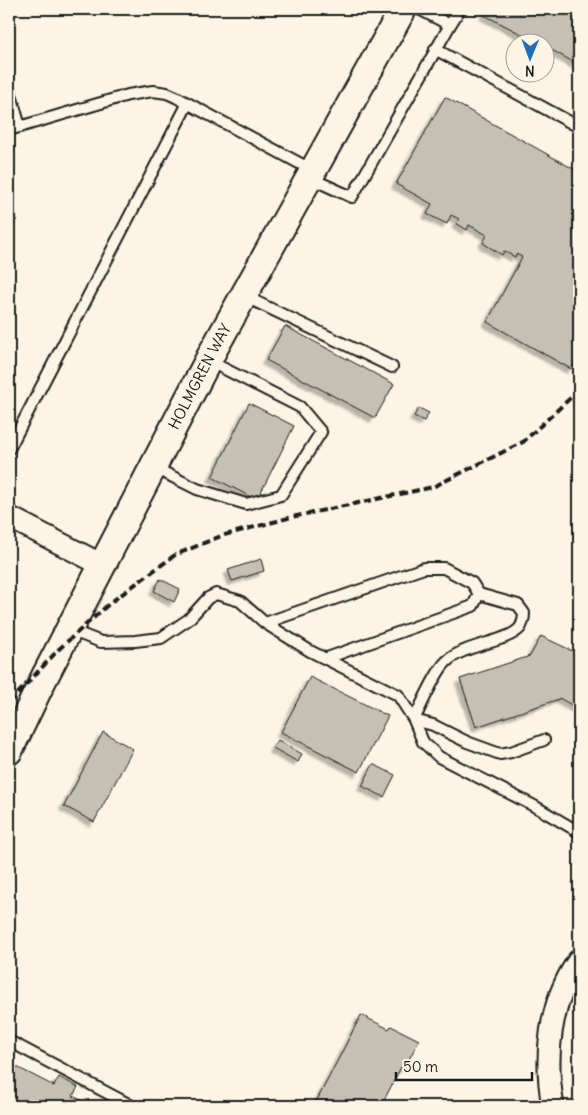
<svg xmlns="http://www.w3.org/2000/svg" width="588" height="1115" viewBox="0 0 588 1115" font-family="Delius,sans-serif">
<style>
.building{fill:#c4c0b3;stroke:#1c1c1c;filter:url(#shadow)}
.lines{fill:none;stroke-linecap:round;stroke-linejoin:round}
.service-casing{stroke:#1c1c1c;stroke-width:14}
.minor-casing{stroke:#1c1c1c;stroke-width:25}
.tertiary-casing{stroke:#1c1c1c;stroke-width:30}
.service{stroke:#fcf5e5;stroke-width:10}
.minor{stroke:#fcf5e5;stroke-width:21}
.tertiary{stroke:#fcf5e5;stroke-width:26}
.rail{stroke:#1c1c1c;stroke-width:4;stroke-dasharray:8 4;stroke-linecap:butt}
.labels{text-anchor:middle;stroke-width:4;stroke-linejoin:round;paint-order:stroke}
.street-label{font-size:15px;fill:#1c1c1c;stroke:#fcf5e5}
</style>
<defs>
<filter id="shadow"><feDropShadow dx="-4.5" dy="4.5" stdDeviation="1" flood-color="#0004"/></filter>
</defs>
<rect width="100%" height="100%" fill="#fcf5e5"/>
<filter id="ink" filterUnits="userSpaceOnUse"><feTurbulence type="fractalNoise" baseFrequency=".02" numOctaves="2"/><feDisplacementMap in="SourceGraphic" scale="10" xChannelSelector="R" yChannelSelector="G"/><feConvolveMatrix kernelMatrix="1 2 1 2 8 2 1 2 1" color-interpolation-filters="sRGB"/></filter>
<g filter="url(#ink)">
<path class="building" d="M488,9H579V65L546,47V42H537L484,15Z
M445,97L579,172V359L571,369L487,322L522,257L516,254L515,257L504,251L502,255L483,243L487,235L469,225L467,230L456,223L459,219L451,215L447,224L427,214L432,204L396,184Z
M9,193L17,220L9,223Z
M285,326L394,384L375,418L266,360Z
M249,403L294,426L257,500L212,477Z
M419,408L429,413L424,421L414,416Z
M261,559L264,571L232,581L228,570Z
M160,579L180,589L174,602L154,591Z
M541,636L579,654V709L559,698V699L476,727L460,679L530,656Z
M310,677L388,716L359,772L281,732Z
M103,732L133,749L94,822L64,806Z
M278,740L302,754L298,762L273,748Z
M373,764L395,775L384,797L362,786Z
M361,1015L389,1029L391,1026L419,1040L404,1069L401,1067L381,1106H314Z
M9,1063L54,1086L59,1077L78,1087L73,1096L93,1106H9Z"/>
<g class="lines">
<g class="service-casing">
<path id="service" d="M450,25L460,9
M435,49L579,127
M9,87L20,127
M9,130L128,95L153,91L167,93L176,97L312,170
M310,178L352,197L450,25L419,9
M244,296L392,367
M9,449L188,103
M153,467L197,489L246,504L281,495L321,432L300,407L209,361
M479,594L518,605L524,613C524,619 523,623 520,628C506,643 464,644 446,662C436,671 421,706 414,720L433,725L467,742L500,754L511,752L544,740
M265,623L424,568H444L472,583L479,594L473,606L327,658
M70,630L101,642L135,641L161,638L189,619L208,598L216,594L240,601L265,623L310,651L398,695L414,720L423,742L439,757L536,807L579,832
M9,1041L132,1106"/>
</g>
<g class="minor-casing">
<path id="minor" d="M9,517L102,565
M553,1106C544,1057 549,1002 579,960"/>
</g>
<g class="tertiary-casing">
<g id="tertiary">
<path id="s1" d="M9,751L44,678L214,349L403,9"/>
</g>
</g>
<use href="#service" class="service"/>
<use href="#minor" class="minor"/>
<use href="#tertiary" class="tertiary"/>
<path class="rail" d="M9,703L59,649L110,603L175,555L221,536L292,517L433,487L523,442L579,390"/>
</g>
</g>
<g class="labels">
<g class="street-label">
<text dy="5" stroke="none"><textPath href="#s1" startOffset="420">HOLMGREN WAY</textPath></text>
</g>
</g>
<rect width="588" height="1115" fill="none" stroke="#fcf5e5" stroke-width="30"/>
<rect x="15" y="15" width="558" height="1085" fill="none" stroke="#1c1c1c" stroke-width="2" filter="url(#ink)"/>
<g transform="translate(530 58) rotate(181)"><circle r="24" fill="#fcf5e5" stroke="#a29e95"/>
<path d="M0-4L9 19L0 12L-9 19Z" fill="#1f6fb2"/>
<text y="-8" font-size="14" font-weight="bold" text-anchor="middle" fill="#1c1c1c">N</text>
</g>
<path d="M396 1072v8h136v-8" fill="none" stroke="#1c1c1c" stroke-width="2.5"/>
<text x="403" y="1072" font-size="15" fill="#1c1c1c" stroke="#fcf5e5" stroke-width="4" paint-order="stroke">50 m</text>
</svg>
